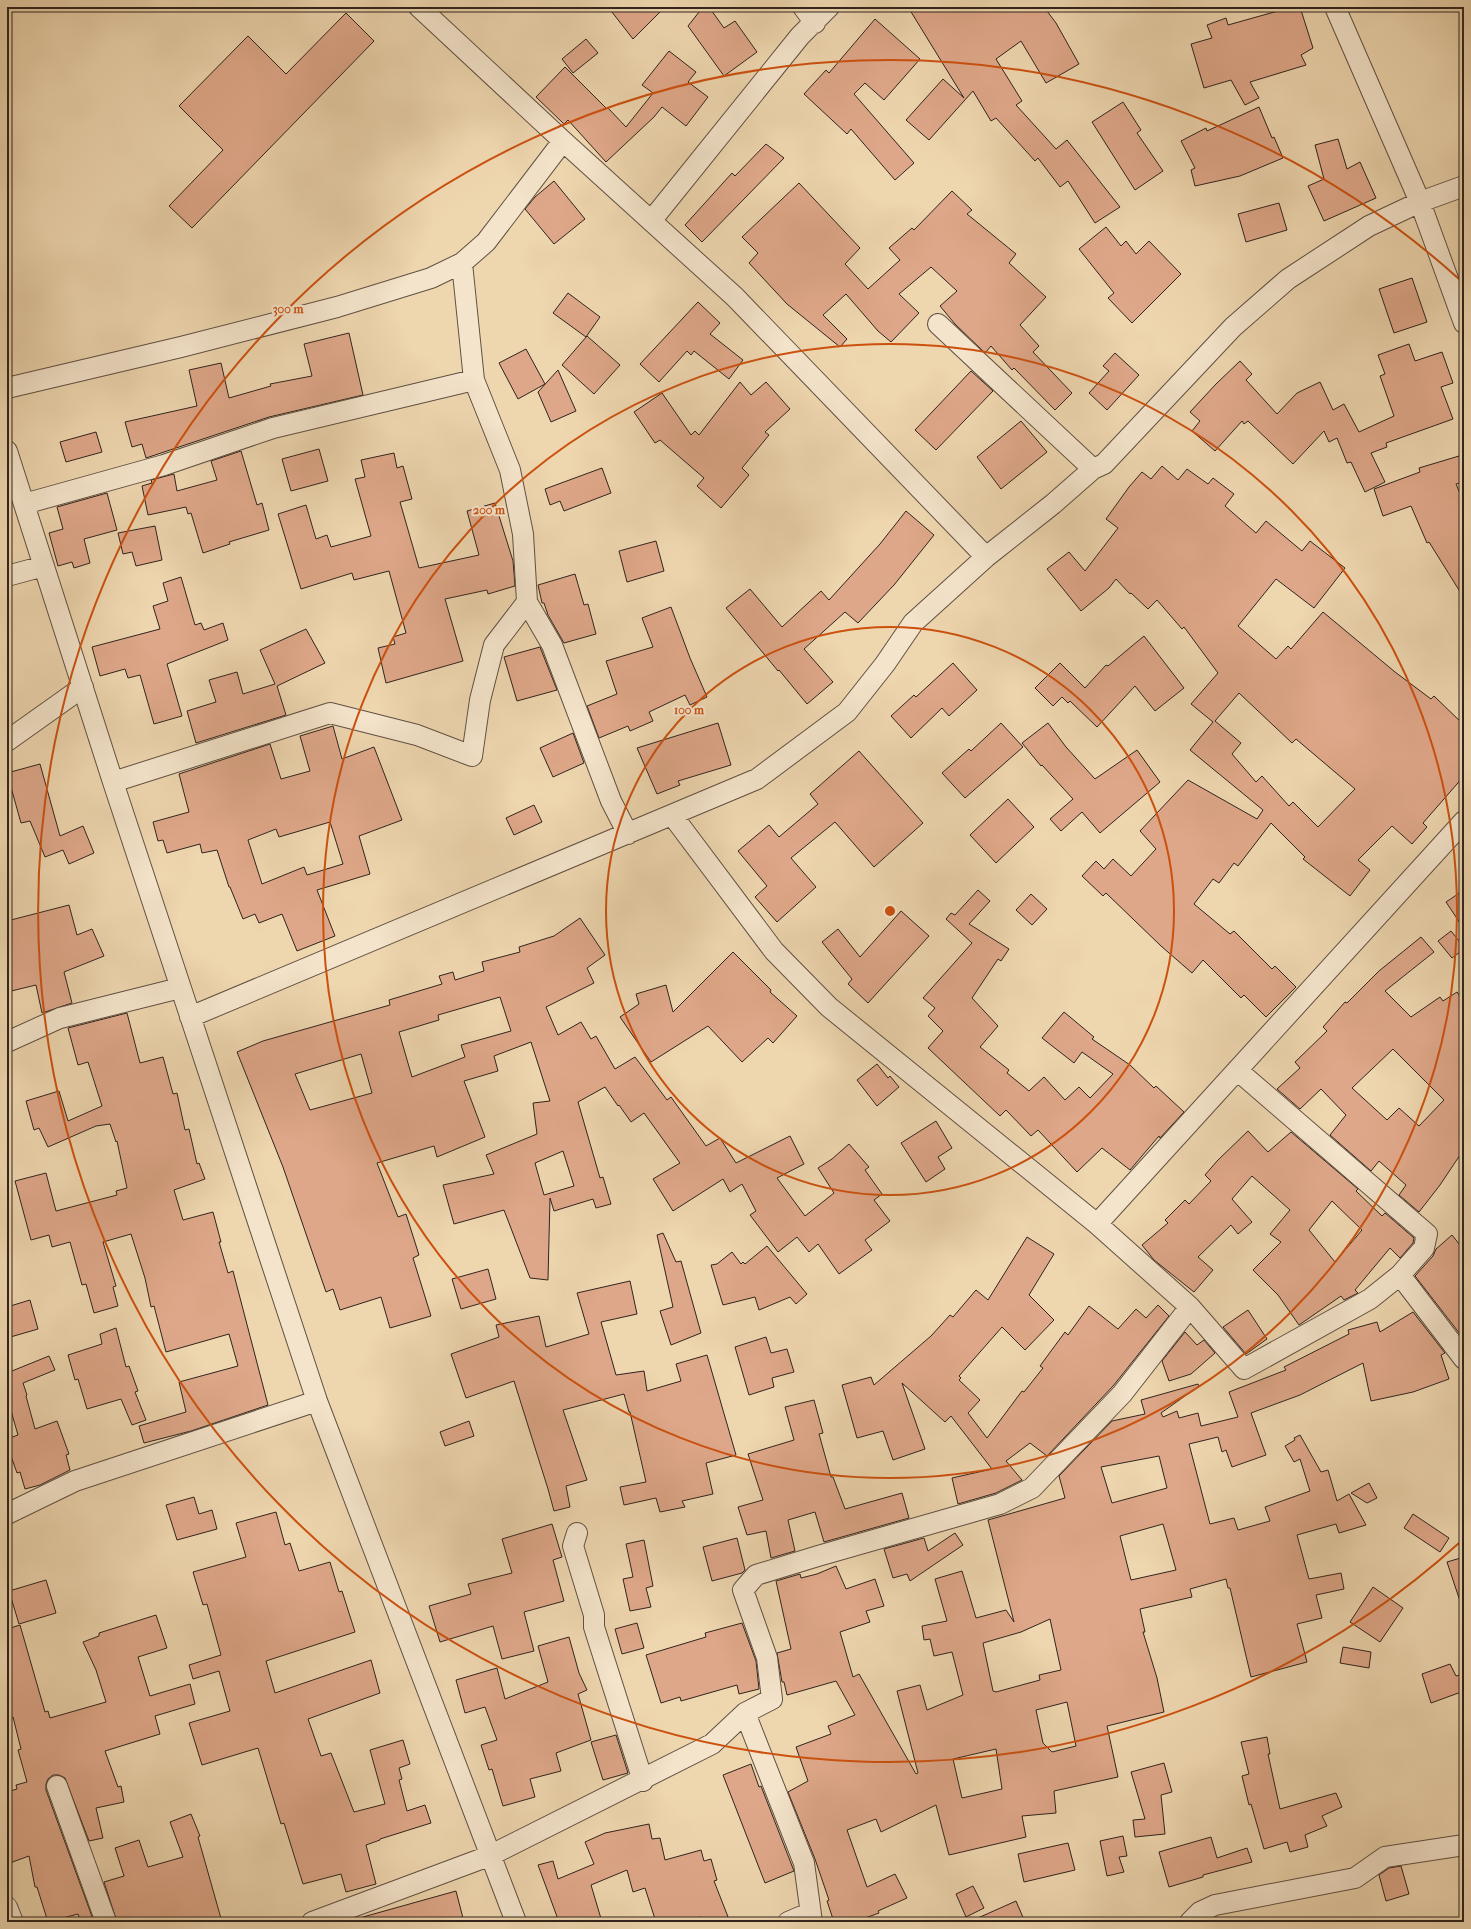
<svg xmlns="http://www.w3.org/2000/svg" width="1471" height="1929" viewBox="0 0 1471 1929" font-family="'IM FELL French Canon',serif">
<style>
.building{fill:#dea789;stroke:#30241d;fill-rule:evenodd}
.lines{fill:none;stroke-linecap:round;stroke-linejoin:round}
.street-casing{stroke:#605042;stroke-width:22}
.street{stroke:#f4e4cb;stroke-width:20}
.ring{fill:none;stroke:#cc510f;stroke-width:2}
.centre{fill:#cc510f;stroke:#f4e4cb;stroke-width:2}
.ring-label{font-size:12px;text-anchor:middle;font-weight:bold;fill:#cc510f;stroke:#f4e4cb;stroke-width:4;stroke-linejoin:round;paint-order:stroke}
</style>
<rect width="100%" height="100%" fill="#eed6af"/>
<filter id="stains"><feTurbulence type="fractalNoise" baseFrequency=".005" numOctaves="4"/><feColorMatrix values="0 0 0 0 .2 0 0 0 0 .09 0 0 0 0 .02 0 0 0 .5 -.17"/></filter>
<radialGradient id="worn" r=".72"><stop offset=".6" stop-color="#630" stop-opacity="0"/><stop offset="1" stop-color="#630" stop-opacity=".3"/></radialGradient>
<path class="building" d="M608,7H665L633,39Z
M703,7H709L724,28L735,21L757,52L724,76L688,26Z
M908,7H1044L1056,23L1079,64L1046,83L1021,41L996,59L1022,101L1016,105L1056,149L1067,140L1120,207L1095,223L1068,181L1060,187L1038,158L1035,161L996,118L991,121L973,91L929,140L906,120L943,79L964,98Z
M1292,7H1300L1313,48L1301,55L1306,65L1250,82L1259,98L1245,105L1231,80L1204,88L1191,44L1212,38L1207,25L1226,18L1228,25Z
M346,13L374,41L192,228L169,206L223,150L179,106L248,36L286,74Z
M875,19L920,59L884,100L865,83L854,94L914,163L895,180L851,129L847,134L804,94L826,70L829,73Z
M586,39L598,53L573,73L562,59Z
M669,51L696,72L688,82L708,97L686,126L662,107L654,117L606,162L568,120L564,124L536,97L565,67L607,109L608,108L626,127L653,93L642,85Z
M1123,102L1141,130L1137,133L1163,171L1135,190L1092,122Z
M1259,107L1272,138L1274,137L1283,158L1240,176L1195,186L1191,170L1195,168L1181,141L1206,128L1207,131Z
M1338,139L1347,169L1360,162L1376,198L1324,221L1308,186L1324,179L1315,145Z
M766,144L784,158L702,242L685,225L732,173L735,176Z
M554,181L585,219L554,244L525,209L535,197Z
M799,183L860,248L845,264L868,289L900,260L889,248L912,228L914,230L952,191L972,210L967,214L1016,254L1009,263L1046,297L1020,325L1039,346L1033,352L1072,393L1055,410L1014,368L1012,370L991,346L985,353L955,324L940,306L957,291L931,267L899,294L919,313L891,342L878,331L846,294L823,315L847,339L840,347L787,304L749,263L758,253L742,237Z
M1279,203L1287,230L1246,242L1238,214Z
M1106,227L1121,246L1126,241L1136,254L1149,241L1181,274L1132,323L1108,298L1114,293L1079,249Z
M1412,278L1427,322L1394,333L1379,289Z
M568,293L600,317L586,337L553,313Z
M698,302L720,323L710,334L743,360L729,379L694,351L691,355L687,351L659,382L640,364Z
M349,333L363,395L269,417L146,458L142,444L132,447L125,422L197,406L189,370L221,363L229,398L271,386L270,384L312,376L304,344Z
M587,336L620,365L594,394L562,365Z
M1409,344L1415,361L1442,352L1453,383L1441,387L1453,419L1386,443L1387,447L1371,453L1385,482L1365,492L1351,462L1347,463L1337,438L1329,442L1324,431L1293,464L1248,421L1244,424L1242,421L1215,451L1192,431L1200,421L1190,412L1216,384L1240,361L1252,374L1246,380L1277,414L1297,393L1320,382L1333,410L1344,404L1359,432L1394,416L1380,376L1385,374L1378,355Z
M526,349L545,384L518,399L499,363Z
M1115,353L1139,375L1107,410L1089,393L1109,371L1103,366Z
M558,370L576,411L551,422L538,392Z
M971,371L993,391L936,450L915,430Z
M740,382L751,395L766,382L790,409L765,432L769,435L742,468L749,475L721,508L697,486L704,478L660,440L655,443L634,412L662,393L691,435L695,431L699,435Z
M1021,421L1047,452L1001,489L977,457Z
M96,432L102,452L66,462L60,442Z
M319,449L328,481L291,491L282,459Z
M241,451L257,505L262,503L269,530L229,542L230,544L203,553L191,513L188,514L186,507L148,515L142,486L152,483L151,480L174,474L177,491L217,480L211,461Z
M394,453L397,468L403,466L412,499L400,502L419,568L479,555L467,511L495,503L513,561L515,586L488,594L487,590L445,599L463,661L386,683L378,648L395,644L393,637L406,633L389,571L354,580L352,573L301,589L278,514L306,505L316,539L327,535L331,547L371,536L355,479L365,477L361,460Z
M1459,456L1464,473V482L1456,484L1464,503V598L1429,542L1427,543L1411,506L1383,516L1374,489L1420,472L1419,468Z
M1162,466L1178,480L1187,469L1208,484L1213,478L1234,494L1225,506L1256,533L1266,521L1302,551L1310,541L1345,568L1314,608L1276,579L1238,626L1276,659L1288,646L1291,649L1323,612L1395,672L1431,699L1434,696L1464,725V776L1423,823L1427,827L1412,844L1392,826L1358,860L1370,870L1350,896L1303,859L1305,857L1271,823L1238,866L1234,863L1219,883L1213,879L1194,904L1230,934L1234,931L1272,969L1275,966L1296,987L1266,1017L1244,995L1241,998L1203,960L1192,973L1161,946L1106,893L1103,896L1082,876L1096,861L1104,869L1113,859L1131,876L1156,849L1140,831L1188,780L1257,819L1263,810L1190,750L1213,722L1191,704L1218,673L1184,627L1182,629L1157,600L1148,609L1131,593L1130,594L1116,579L1109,588L1081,611L1047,569L1069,552L1085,571L1118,528L1106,519L1129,487L1142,472L1151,479ZM1239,693L1292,743L1296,739L1355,789L1318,827L1293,802L1289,806L1262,776L1256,782L1232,754L1241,743L1215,721Z
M602,468L611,493L564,511L560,501L550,505L545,489Z
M107,493L117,530L84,539L90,563L74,568L72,562L58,566L49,533L63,529L57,507Z
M906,511L934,535L894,585L858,623L845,612L804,649L833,682L807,704L779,670L778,671L726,608L750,589L782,627L821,591L829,600L880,544Z
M155,526L162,560L136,566L132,552L123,554L118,533Z
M656,541L664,571L627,582L619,551Z
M575,574L584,605L588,604L596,634L564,643L548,615L544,603H542L538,585Z
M181,577L195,625L201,623L204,630L223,623L228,640L167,664L182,716L154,724L140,675L128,678L125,669L100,676L92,647L160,629L153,606L168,601L163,583Z
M671,607L690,658L707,697L690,705L685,695L649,712L653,721L630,731L628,726L599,738L587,706L617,694L606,661L653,647L642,618Z
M306,629L325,663L277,686L286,715L196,743L187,711L216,702L209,680L237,672L243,694L275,684L260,650Z
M1144,636L1184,688L1155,711L1135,686L1097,727L1070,701L1068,703L1062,697L1053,706L1035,688L1060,663L1085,688L1106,665L1108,666Z
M540,647L557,690L517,701L504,657Z
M953,663L977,690L949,716L942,708L911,738L891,716L914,695L916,697Z
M718,723L731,765L678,781L680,785L657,794L637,748Z
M1001,723L1023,747L965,798L942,773L969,749L971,751Z
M1048,723L1066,747L1095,779L1137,750L1160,782L1100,833L1082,812L1061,831L1050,819L1073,799L1042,765L1041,766L1022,743Z
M333,726L342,759L374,747L402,820L359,836L370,874L317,890L335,936L297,951L282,914L259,923L255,914L243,919L230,887H229L217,850L202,853L200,844L167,853L163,840L158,841L153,822L189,812L179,774L270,744L281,779L310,771L300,736ZM330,822L343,864L307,875L304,867L262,884L248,840L276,829L279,837Z
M573,733L584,763L553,777L540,748Z
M859,751L923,823L874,867L835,822L791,858L816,887L777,922L755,897L767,886L738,851L769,825L779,837L818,804L810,794Z
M40,764L60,836L83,826L94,853L69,864L63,850L45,857L30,821L21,823L7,773Z
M1008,799L1034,827L996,863L970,835Z
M534,805L542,822L514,835L506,818Z
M978,890L990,901L969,924L1009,949L1001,961L998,959L972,998L998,1026L980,1047L1009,1070L1007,1073L1029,1091L1044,1077L1065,1100L1079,1087L1090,1098L1113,1074L1082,1052L1074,1063L1042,1038L1064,1012L1094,1037L1092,1039L1130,1065L1154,1088L1156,1086L1184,1112L1160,1138L1159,1136L1130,1170L1102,1148L1077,1172L1038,1130L1031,1136L1006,1110L1000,1116L928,1048L943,1031L928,1016L935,1008L923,998L972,943L946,919L951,913L955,915Z
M1464,890V929L1446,902Z
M1031,894L1047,909L1032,925L1016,910Z
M69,905L77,935L92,929L104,956L64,972L72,1003L42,1013L36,985L7,992V921Z
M901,911L929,936L868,1003L848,984L852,979L822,942L838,929L860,957Z
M580,918L605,955L587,968L594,983L546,1007L558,1035L581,1022L591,1039L596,1036L615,1069L635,1057L667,1100L671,1097L706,1146L720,1138L736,1163L790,1136L804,1164L777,1178L805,1216L834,1193L818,1168L832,1159L849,1144L869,1167L865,1170L882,1194L874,1200L890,1221L865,1240L872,1250L839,1274L818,1244L809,1252L797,1237L778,1252L750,1215L756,1211L742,1184L730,1192L723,1179L673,1211L653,1179L680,1163L644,1113L631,1122L619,1105L618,1106L605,1087L578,1102L600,1178L603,1177L611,1204L596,1208L593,1199L554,1211L550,1198L548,1280L530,1278L504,1210L454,1224L443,1185L494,1174L486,1155L537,1134L533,1103L550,1101L531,1042L494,1056L498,1071L464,1081L485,1137L437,1157L434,1146L377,1163L398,1217L406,1214L419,1255L413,1258L431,1316L390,1328L381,1297L340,1310L333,1289L326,1292L283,1167L237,1052L263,1041L390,1005L389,1000L442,984L439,976L453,972L455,980L484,971L482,962L520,952L519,947L554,936ZM500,997L511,1031L461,1045L465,1057L412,1077L399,1032L439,1020L438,1015ZM361,1054L372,1093L310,1110L295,1074ZM563,1151L574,1186L544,1195L535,1163Z
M1451,931L1464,947V949L1452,958L1438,941Z
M1421,937L1434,952L1385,991L1411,1017L1440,997L1443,1001L1457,992L1464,1002V1149L1440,1185L1419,1212L1399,1195L1406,1185L1379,1161L1371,1171L1330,1135L1346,1115L1321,1089L1300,1109L1277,1089L1300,1068L1295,1062L1327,1031L1323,1027L1345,1002L1347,1003L1379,971ZM1393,1049L1444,1100L1419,1126L1399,1108L1387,1120L1352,1088Z
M733,952L771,990L770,992L797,1016L773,1043L768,1038L742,1062L708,1026L651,1062L620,1017L639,1004L636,994L666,985L673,1012Z
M127,1013L140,1063L163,1057L173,1094L177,1093L185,1130L189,1129L197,1164L199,1163L205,1179L174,1190L183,1220L213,1212L221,1242H219L228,1273L233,1271L268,1405L191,1431L144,1443L139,1426L186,1412L179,1382L238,1366L229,1334L166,1352L154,1306L151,1307L145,1278L131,1234L103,1242L116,1286L113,1287L118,1306L94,1313L86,1284L82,1285L70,1242L52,1247L49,1235L31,1240L15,1181L46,1173L56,1211L117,1195L116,1191L127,1188L117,1141L116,1142L110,1124L96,1126L48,1147L39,1128L34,1130L26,1101L59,1091L68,1121L102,1106L88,1062L78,1065L68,1028Z
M877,1064L888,1078L890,1076L899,1087L877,1106L857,1080Z
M936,1121L952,1148L938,1157L945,1169L926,1182L901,1143Z
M1248,1131L1268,1152L1291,1132L1358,1189L1356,1191L1382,1216L1385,1213L1414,1238L1413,1243L1400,1258L1390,1248L1355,1290L1358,1293L1344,1300L1341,1296L1299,1325L1278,1295L1253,1270L1281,1242L1270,1234L1290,1210L1252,1176L1232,1199L1252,1222L1238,1234L1231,1225L1198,1257L1213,1270L1194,1292L1154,1260L1142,1245L1168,1223L1165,1220L1185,1200L1189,1204L1211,1181L1205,1175L1217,1161ZM1332,1201L1362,1230L1335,1262L1309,1230Z
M663,1233L676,1262L681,1261L701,1333L671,1345L660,1311L673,1307L657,1235Z
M1452,1235L1464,1250V1331L1460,1334L1415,1276L1433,1256L1436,1249Z
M1027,1237L1054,1254L1029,1295L1054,1320L1025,1350L1002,1327L959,1376L961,1378L959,1380L980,1400L968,1413L987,1438L1022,1391L1024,1392L1043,1368L1040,1366L1065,1332L1068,1335L1089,1306L1118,1329L1136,1309L1146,1318L1158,1305L1169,1316L1113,1386L1047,1456L1030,1443L1006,1461L1022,1480L996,1493L958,1504L952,1478L992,1469L951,1416L945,1422L902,1383L925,1449L893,1460L883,1431L857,1438L842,1385L871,1377L874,1385L931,1336L950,1315L953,1317L976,1290L988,1300Z
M767,1246L807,1294L796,1304L790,1297L759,1310L755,1297L723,1305L711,1265L717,1264L732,1252L741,1264L743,1262L745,1264Z
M488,1269L496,1299L461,1309L452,1279Z
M630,1281L637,1314L601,1322L616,1375L644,1371L647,1391L681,1381L676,1364L707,1355L736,1455L706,1463L713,1494L682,1501L685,1507L660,1512L656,1498L624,1505L620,1487L646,1482L630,1412H629L624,1394L563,1410L587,1480L566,1486L570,1507L554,1511L548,1489L514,1381L466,1398L451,1354L499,1337L496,1325L539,1316L546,1347L589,1334L577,1293Z
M30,1300L38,1329L7,1338V1307Z
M1248,1310L1267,1339L1246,1354L1223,1327Z
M1413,1312L1445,1353L1441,1355L1449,1379L1413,1392L1371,1401L1363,1363L1300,1395L1251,1413L1266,1455L1232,1467L1226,1450L1222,1452L1218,1437L1189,1444L1210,1524L1234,1518L1238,1530L1270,1521L1265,1507L1310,1491L1300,1459L1294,1462L1285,1446L1295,1440L1294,1438L1300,1435L1321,1472L1328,1470L1337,1501L1349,1494L1366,1525L1339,1533L1336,1524L1297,1535L1309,1579L1341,1573L1344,1589L1316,1595L1322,1618L1297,1624L1307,1662L1251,1677L1230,1588H1228L1226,1579L1190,1589L1192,1597L1140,1609L1145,1632H1143L1157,1678L1164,1712L1107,1726L1118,1777L1054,1791L1056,1813L1022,1816L1026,1837L949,1855L936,1805L881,1832L876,1819L847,1830L867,1887L895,1874L907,1898L878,1911L879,1913L854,1922H834L827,1901L829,1900L815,1859L788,1792L808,1781L796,1747L831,1734L828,1726L855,1715L836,1681L787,1695L784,1682H782L777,1653L791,1649L776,1581L800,1574L801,1578L817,1574L836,1566L846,1589L875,1579L884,1606L866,1611L870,1622L840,1632L853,1677L859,1674L916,1774L918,1773L897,1691L920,1685L927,1710L963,1695L952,1652L934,1656L930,1639L924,1640L922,1626L947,1621L935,1579L962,1571L976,1618L1006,1610L1014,1622L988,1520L1065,1498L1059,1476L1112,1421L1145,1414L1141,1400L1198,1384L1199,1386L1161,1413L1163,1417L1177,1411L1179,1418L1198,1413L1201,1426L1238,1417L1229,1392L1286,1370L1284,1367L1349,1334L1348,1330L1377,1322L1380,1332ZM1159,1456L1167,1488L1112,1503L1101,1467ZM1163,1524L1176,1570L1131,1580L1120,1536ZM1050,1619L1061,1670L1039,1675L1040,1680L996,1692L993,1691L983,1643L1021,1632ZM1067,1702L1076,1746L1052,1752L1043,1743L1036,1710ZM996,1749L1002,1789L962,1798L953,1759Z
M116,1328L126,1367L129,1366L138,1391L135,1392L146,1420L132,1425L121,1399L87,1409L78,1379L75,1380L68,1355L102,1344L100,1334Z
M1185,1332L1197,1345L1204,1340L1215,1353L1191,1374L1169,1381L1162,1361Z
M766,1337L771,1353L787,1349L794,1372L772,1378L774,1387L749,1395L735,1347Z
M49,1356L55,1370L23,1383L27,1395L26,1396L35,1429L57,1421L69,1454L66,1455L70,1470L40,1485L25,1489L20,1472L17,1473L7,1445V1439L18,1435L7,1397V1373Z
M814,1400L823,1433L819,1434L831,1477H833L845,1509L902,1493L909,1518L824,1542L815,1512L788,1520L795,1551L771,1558L766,1531L747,1535L738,1507L763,1500L748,1454L794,1440L785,1407Z
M469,1421L474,1436L445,1446L440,1432Z
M1369,1483L1377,1498L1367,1503L1351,1493Z
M194,1497L199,1514L212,1510L217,1529L177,1540L166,1505Z
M276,1512L285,1545L290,1543L299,1571L330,1562L339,1592L342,1591L355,1632L266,1661L275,1693L371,1660L380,1693L308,1719L321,1756L331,1753L354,1812L385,1804L370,1750L403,1740L410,1764L399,1768L402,1779L399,1780L407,1811L425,1805L431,1823L380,1839V1840L366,1845L376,1884L346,1892L341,1874L303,1884L284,1823L281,1824L258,1748L202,1765L189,1723L230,1711L219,1671L193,1679L189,1665L221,1655L207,1604L203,1605L193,1572L246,1557L236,1523Z
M1413,1514L1449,1538L1440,1552L1404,1528Z
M552,1524L562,1557L553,1560L564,1601L524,1612L534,1651L502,1659L493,1626L440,1642L429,1606L471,1594L468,1584L512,1573L502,1539Z
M955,1533L963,1545L910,1581L907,1574L893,1578L884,1549L924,1538L928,1551Z
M737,1538L745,1570L742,1573L712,1581L703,1547Z
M644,1540L653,1586L646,1588L651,1607L630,1611L623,1579L633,1577L626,1544Z
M1464,1557V1603L1461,1604L1447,1562Z
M46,1580L56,1613L19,1624L9,1591Z
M1373,1587L1403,1608L1380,1642L1350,1622Z
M156,1615L167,1648L138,1657L150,1696L190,1684L195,1704L155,1716L160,1734L105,1751L118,1787L121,1786L124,1802L96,1808L103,1838L89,1841L65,1778L59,1775H53L48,1779L46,1784V1790L94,1922H81L78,1914L48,1922L37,1887H35L29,1856L7,1864V1792L17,1789L16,1785L27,1782L18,1750L21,1749L13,1717L11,1718L7,1704V1629L20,1625L45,1712L48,1711L50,1718L106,1702L96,1670L83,1642L99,1636V1633Z
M637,1623L644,1648L622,1654L615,1629Z
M742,1623L756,1661L759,1689L739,1694L737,1685L681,1701L680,1697L661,1703L646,1655L706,1637L705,1633Z
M569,1637L579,1673L587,1690L578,1694L591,1740L556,1753L561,1771L530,1779L535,1797L503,1806L492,1769L489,1770L481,1745L497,1740L485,1707L465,1713L456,1680L497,1668L505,1699L548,1682L538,1646Z
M1343,1647L1371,1652L1369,1668L1340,1663Z
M1450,1664L1456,1676L1464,1674V1691L1431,1703L1422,1674Z
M616,1735L628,1773L603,1780L591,1742Z
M1267,1737L1270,1754H1268L1280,1809L1336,1793L1342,1807L1322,1816L1327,1826L1305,1835L1308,1847L1290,1852L1287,1842L1264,1849L1251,1804L1249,1805L1242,1776L1249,1774L1241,1742Z
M1164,1763L1172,1792L1161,1795L1165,1834L1135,1837L1133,1820L1145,1819L1131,1772Z
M751,1764L759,1787L761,1786L794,1871L765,1883L723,1775Z
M191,1814L200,1836L198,1837L222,1922H117L104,1882L124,1876L115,1848L139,1840L148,1867L183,1857L170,1822Z
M649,1824L652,1839L660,1838L665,1860L701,1850L704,1861L711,1859L717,1880L714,1881L730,1922H702L700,1917L685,1922H656L645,1888L633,1892L627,1870L591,1885L602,1922H559L538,1865L553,1861L558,1879L594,1864L585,1842L605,1833Z
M1123,1836L1127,1856L1119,1857L1124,1872L1107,1876L1100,1841Z
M1211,1837L1217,1858L1247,1848L1252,1862L1203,1875V1877L1169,1887L1159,1852Z
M1068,1843L1075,1870L1024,1882L1018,1854Z
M1401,1866L1409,1894L1386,1901L1379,1875L1389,1868Z
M973,1886L984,1908L966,1917L956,1894Z
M456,1891L464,1922H364L363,1917Z
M1016,1901L1025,1922H969Z"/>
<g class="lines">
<g class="street-casing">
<path id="street" d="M419,7L563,141L735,297L986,557
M803,7L815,23
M1335,7L1420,202L1464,323
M651,221L800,36L829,7
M462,263L474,380L510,470L523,534L527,602L552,645L611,801L628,834
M938,324L1093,469
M7,388L181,347L337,307L431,278L462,263L486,242L563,141
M7,451L113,782L317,1401L516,1922
M24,504L164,465L273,428L474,380
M7,576L44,566
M7,741L83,687
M113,782L330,713L417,735L472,756L480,700L494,645L527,602
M672,815L774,951L829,1007L1097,1224L1190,1307L1244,1369L1370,1299L1400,1275L1424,1248L1427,1234L1237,1070
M190,1017L757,779L847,712L885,664L913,623L986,557L1053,504L1093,469L1104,464L1233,327L1288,279L1369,226L1420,202L1464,186
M7,1042L60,1018L180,988
M1097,1224L1464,821
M1400,1275L1464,1359
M7,1514L75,1481L317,1401
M577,1533L573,1546L594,1615V1627L643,1781
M745,1713L804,1863L812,1922
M57,1786L106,1922
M7,1907L13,1922
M312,1922L489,1856L712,1744L745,1713L772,1699L767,1658L743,1590L756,1575L818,1556L1000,1504L1032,1488L1122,1394L1190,1307
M788,1922L802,1916L809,1922
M1190,1922L1200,1912L1215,1905L1355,1878L1385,1857L1464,1845"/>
</g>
<use href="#street" class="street"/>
</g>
<g class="ring">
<circle cx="890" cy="911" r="284"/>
<circle cx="890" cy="911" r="567"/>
<path d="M1459 1543A851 851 0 1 1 1459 279"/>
</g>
<circle cx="890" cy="911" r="6" class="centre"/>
<g class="ring-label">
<text x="288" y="313">300 m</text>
<text x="489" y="514">200 m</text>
<text x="689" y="714">100 m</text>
</g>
<rect width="1471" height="1929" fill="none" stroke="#eed6af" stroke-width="24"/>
<rect x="8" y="8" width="1455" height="1913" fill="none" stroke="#30241d" stroke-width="2"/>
<rect x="12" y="12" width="1447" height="1905" fill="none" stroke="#30241d"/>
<rect width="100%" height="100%" filter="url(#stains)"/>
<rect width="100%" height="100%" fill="url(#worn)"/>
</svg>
